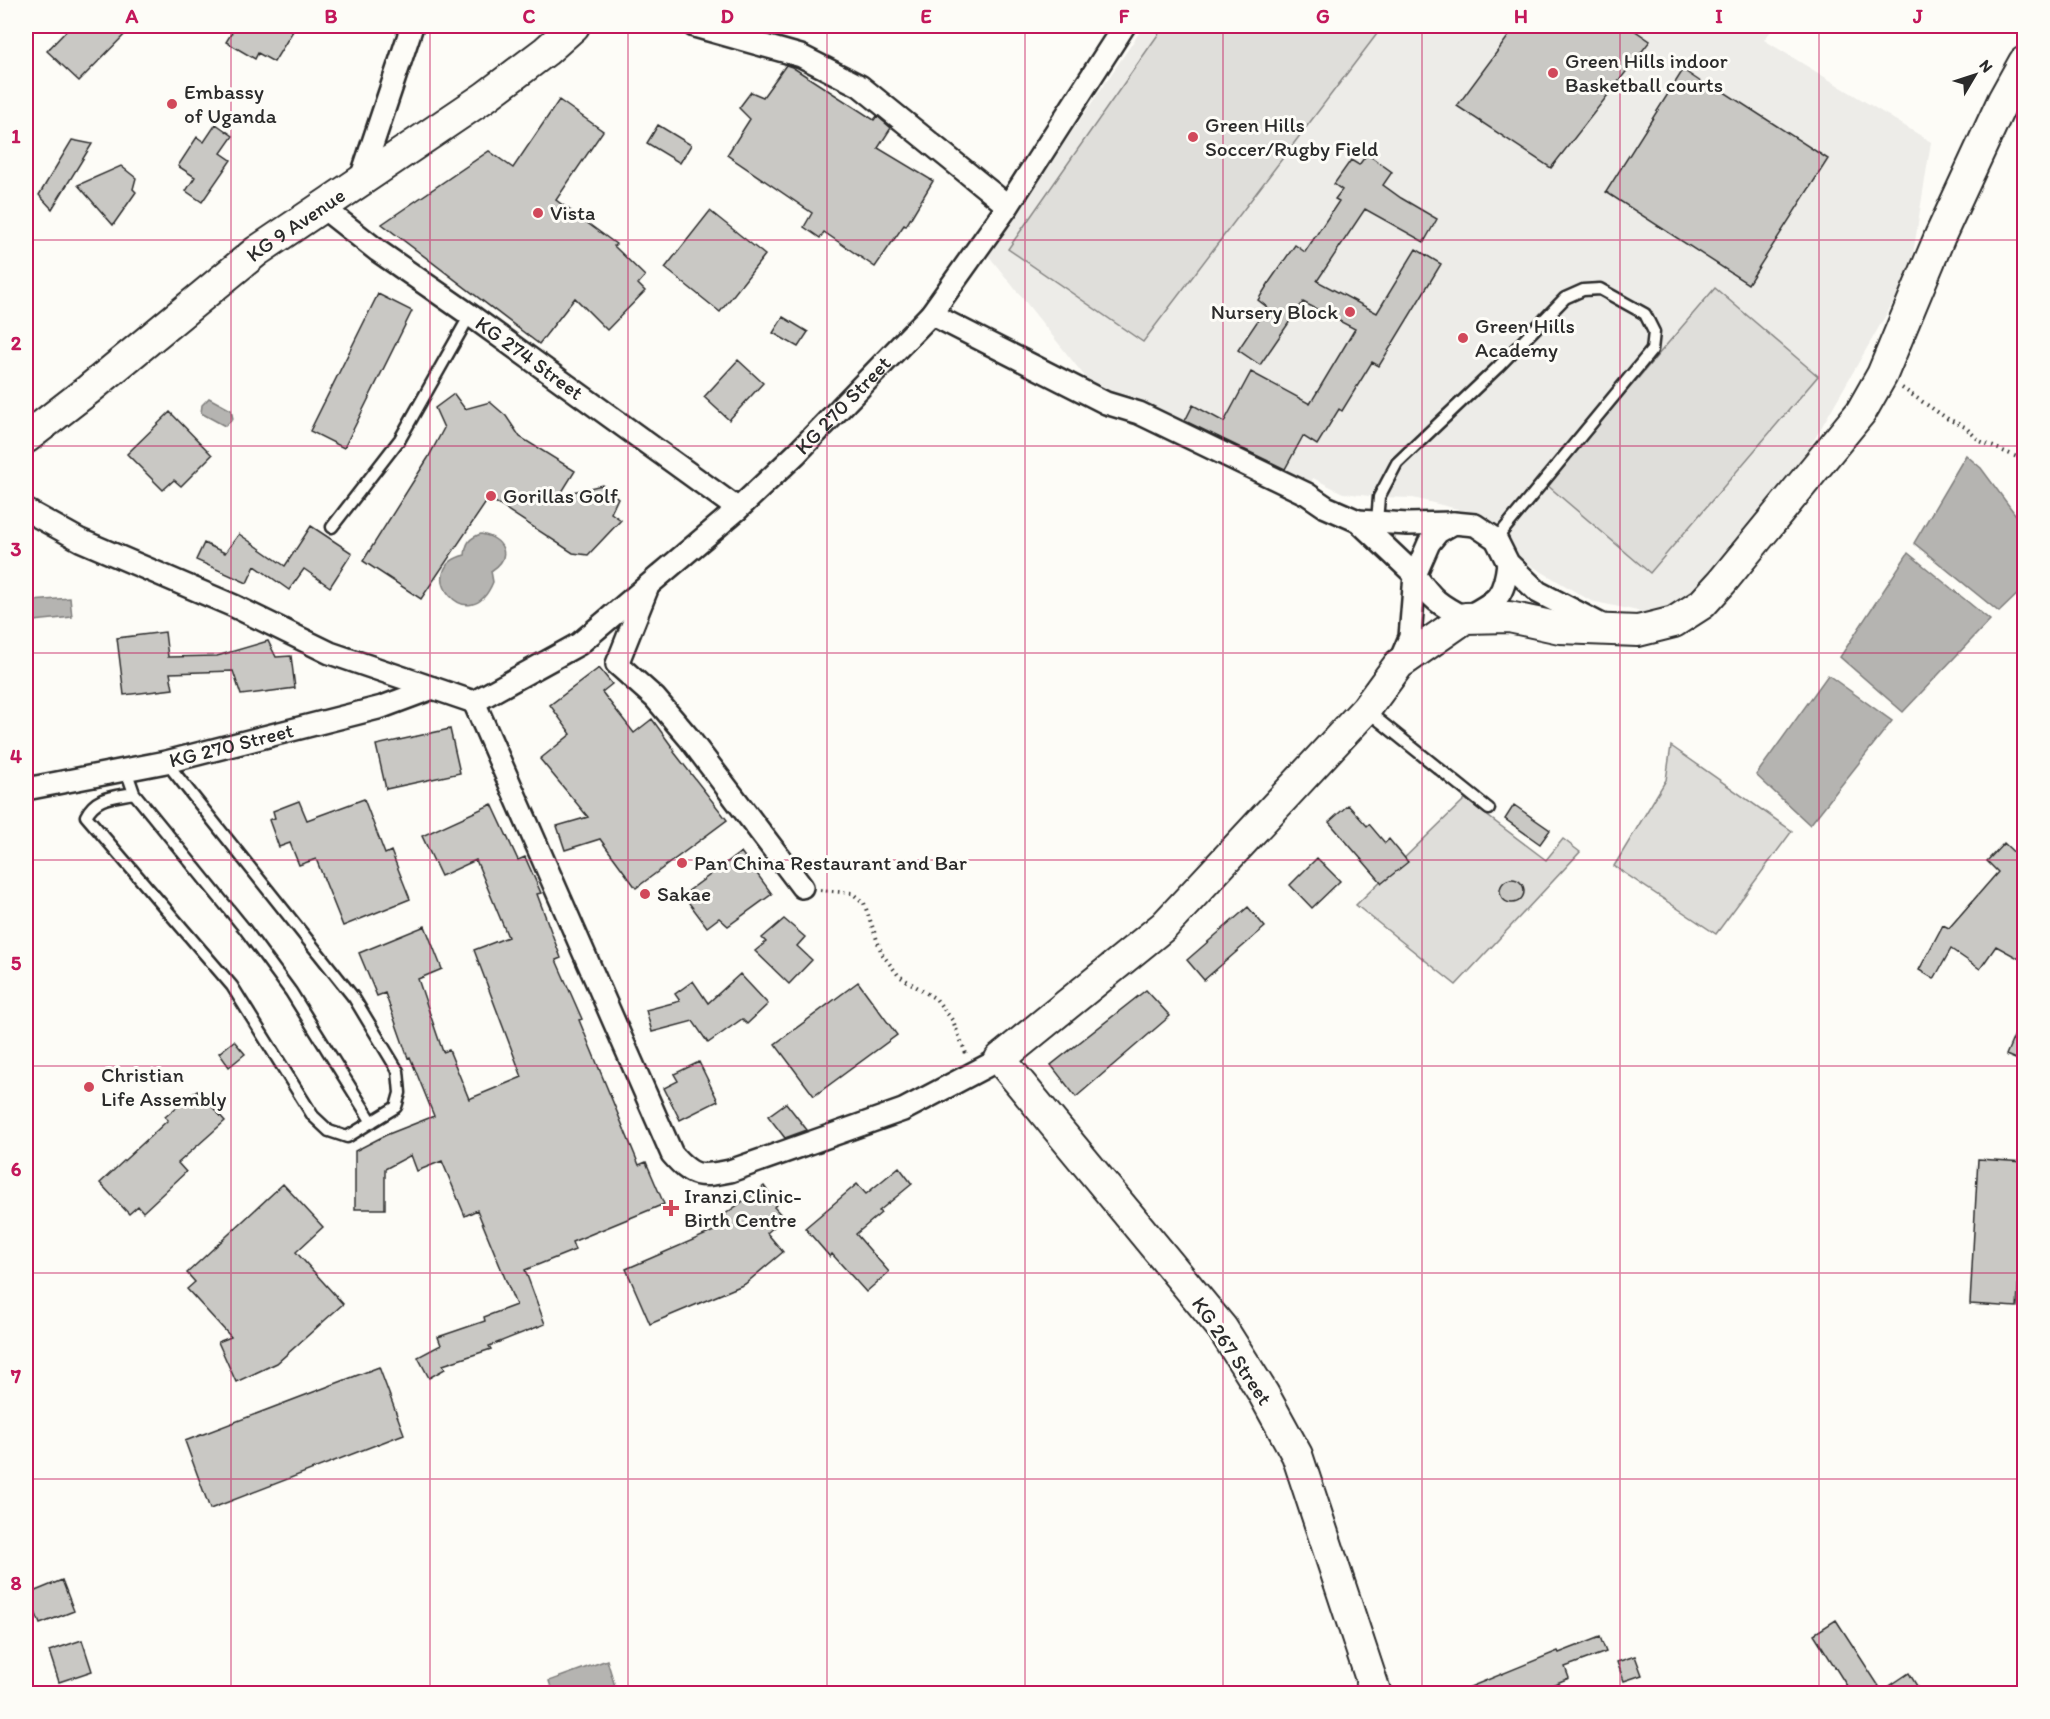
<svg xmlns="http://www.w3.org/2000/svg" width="2050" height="1719" viewBox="0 0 2050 1719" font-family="Itim,sans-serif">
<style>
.built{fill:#edece8}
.green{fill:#dfdeda;stroke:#858482;stroke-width:1.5}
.water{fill:#b5b4b1;stroke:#7e7d7b;stroke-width:1.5}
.building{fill:#c9c8c4;stroke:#2b2b2b;stroke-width:1.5}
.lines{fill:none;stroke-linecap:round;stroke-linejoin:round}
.lane-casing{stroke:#2b2b2b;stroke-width:15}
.street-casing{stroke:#2b2b2b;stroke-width:26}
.secondary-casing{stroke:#2b2b2b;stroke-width:34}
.path{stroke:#2b2b2b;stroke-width:4;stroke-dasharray:1.5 4.5;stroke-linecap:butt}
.lane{stroke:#fdfcf7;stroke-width:10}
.street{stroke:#fdfcf7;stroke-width:21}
.secondary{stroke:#fdfcf7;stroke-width:30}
.grid{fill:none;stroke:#c2185b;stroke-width:1.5;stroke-opacity:0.55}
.poi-dot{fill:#d1495b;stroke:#fdfcf7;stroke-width:2}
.labels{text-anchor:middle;stroke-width:6;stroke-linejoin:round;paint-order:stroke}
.poi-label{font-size:21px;fill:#2b2b2b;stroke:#fdfcf7;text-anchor:start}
.street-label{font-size:21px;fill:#2b2b2b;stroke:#fdfcf7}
.neatline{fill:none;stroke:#c2185b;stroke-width:2}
.grid-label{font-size:20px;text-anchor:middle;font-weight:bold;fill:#c2185b}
</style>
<rect width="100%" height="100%" fill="#fdfcf7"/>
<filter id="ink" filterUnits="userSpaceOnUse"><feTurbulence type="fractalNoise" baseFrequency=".0167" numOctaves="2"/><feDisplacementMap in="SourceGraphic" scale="12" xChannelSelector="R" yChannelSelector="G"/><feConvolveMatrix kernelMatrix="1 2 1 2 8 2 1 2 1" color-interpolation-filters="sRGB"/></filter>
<g filter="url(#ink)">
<path class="built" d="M1144,26H1775L1764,40L1931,142L1910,273L1775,508L1680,620L1591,601L1522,560L1458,509L1413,498L1379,497L1343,493L1313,478L1307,494L1106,403L988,255Z"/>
<path class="green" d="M1164,26H1383L1143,342L1008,249Z
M1715,288L1818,376L1650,573L1547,485Z
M1671,746L1792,831L1716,934L1614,866L1666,780Z
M1465,799L1546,860L1563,839L1580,852L1456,985L1356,905Z"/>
<path class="water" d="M209,398L231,410L233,419L225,426L201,413L202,405Z
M1966,455L1981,468L2024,526V588L1999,612L1914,543Z
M481,534C504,538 513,557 491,571L493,582C469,641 411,568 465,555C466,543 469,538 481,534Z
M1908,553L1990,620L1903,712L1840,657Z
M70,598L72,617L34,621L33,616H26V610L32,607V601Z
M1828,675L1892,721L1810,825L1756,775Z
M607,1660L617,1693H553L549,1681Z"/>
<path class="building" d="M71,26H133L79,81L47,51Z
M236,26H296L274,62L258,53L255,59L226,42Z
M1516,26H1628L1650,41L1551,168L1457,106Z
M786,65L792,67L874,120L877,116L891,128L878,148L933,181L906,226L904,225L875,267L824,232L820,238L804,227L812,213L727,155L750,119L739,108L751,92L763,97Z
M1683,70L1713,90L1715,86L1828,159L1748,284L1606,192Z
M559,100L603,131L556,200L616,244L614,246L645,276L638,284L645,291L607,330L575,298L539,344L382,224L489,151L513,168Z
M216,124L233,136L221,153L231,160L202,202L186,191L195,177L178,166L197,137L204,142Z
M658,125L691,145L680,163L647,143Z
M72,140L92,144L52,209L39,195Z
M1367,154L1392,172L1383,185L1401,198L1437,219L1424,242L1365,209L1317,281L1377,313L1416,249L1441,264L1379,366L1372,362L1342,411L1339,409L1317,445L1303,436L1285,469L1185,421L1193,405L1224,422L1251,372L1310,404L1355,329L1303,302L1260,365L1238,350L1267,307L1258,300L1270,281L1295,245L1305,252L1339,201L1335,199L1342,190L1334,184L1351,160L1359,165Z
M121,166L136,178L133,189L136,192L113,225L78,185Z
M710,211L765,255L720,312L665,268Z
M378,294L412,311L344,448L310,431Z
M783,317L808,332L798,347L773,333Z
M738,360L763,383L729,420L704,397Z
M454,394L465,409L490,402L506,416L520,437L575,471L560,495L602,485L618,498L611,513L621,520L588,555L573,553L489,498L421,599L363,561L428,458L444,428L435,408Z
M170,412L212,455L181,486L174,480L163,490L127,454Z
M311,526L352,553L330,587L304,569L289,590L255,566L247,583L196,560L204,543L225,553L239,534L285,566Z
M165,632L168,657L217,656L268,641L276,657L291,656L295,688L241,695L233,671L170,673L173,689L124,695L117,638Z
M599,668L612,684L602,692L634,733L652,719L675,751L674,752L727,820L636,888L600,839L565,850L557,826L588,817L540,759L571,734L550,705Z
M450,729L460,773L386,789L376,745Z
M364,799L385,854L391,851L410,899L343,926L316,859L299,865L290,843L279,847L269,820L275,818L273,811L299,801L307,820Z
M492,804L518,860L525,857L541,893L537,894L561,958L556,960L582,1019L579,1020L639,1165L646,1162L664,1204L572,1242L575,1250L525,1270L545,1324L489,1346L491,1349L443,1365L445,1369L429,1378L418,1357L441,1345L438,1337L485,1321L484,1317L516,1305L477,1210L465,1216L442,1161L417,1171L411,1155L385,1169V1209H355V1151L386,1135L434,1116L410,1057L408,1058L385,993L377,996L359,953L425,926L442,969L418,979L443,1052L449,1050L469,1099L522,1077L474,950L508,937L476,860L441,876L422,836Z
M1348,805L1367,826L1369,824L1385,843L1389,839L1408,862L1382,883L1329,822Z
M1514,805L1550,830L1540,844L1505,819Z
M2004,843L2025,863V962L1996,946L1980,969L1951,949L1934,979L1919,970L1943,925L1949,928L1998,872L1987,861Z
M741,852L772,894L728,926L719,918L707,927L683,895Z
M1317,858L1340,881L1312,908L1290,885Z
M1500 891a12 12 0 1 1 24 0a12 12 0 1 1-24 0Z
M1248,907L1265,927L1204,980L1187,960Z
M784,919L805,937L797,946L812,960L789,984L755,951L766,942L762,938Z
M740,974L768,1004L747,1024L742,1019L708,1043L693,1021L652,1032L646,1010L680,1001L675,994L693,981L708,1003Z
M858,982L897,1035L814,1096L775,1044Z
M1146,990L1170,1016L1076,1097L1051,1065Z
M2024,1013H2025V1063L2006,1055Z
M234,1041L245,1054L229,1067L219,1053Z
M699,1062L718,1101L680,1120L664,1088L678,1081L674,1074Z
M197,1090L225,1121L178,1163L186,1172L143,1212L138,1206L129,1214L100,1183L168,1120L165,1117Z
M786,1103L807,1130L785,1138L768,1116Z
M1978,1159L2025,1162L2017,1307L1970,1304Z
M899,1167L912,1184L879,1211L881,1213L856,1234L889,1272L866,1292L832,1254L830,1257L805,1228L857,1184L866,1194Z
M283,1184L323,1227L296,1252L343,1304L277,1363L236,1382L218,1342L231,1337L187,1289L195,1282L187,1273Z
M764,1186L777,1204L774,1207L784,1218L767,1233L783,1252L745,1284L650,1324L626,1269L730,1224L724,1215Z
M379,1367L404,1434L210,1509L185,1441Z
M62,1580L74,1611L40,1624L28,1594Z
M1836,1620L1882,1691L1909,1673L1922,1694H1852L1814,1634Z
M1600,1637L1606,1652L1565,1667L1569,1678L1530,1694H1453L1558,1651L1559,1653Z
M82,1640L92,1671L59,1682L49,1651Z
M1635,1656L1642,1675L1624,1681L1617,1662Z"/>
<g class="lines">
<g class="lane-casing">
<path id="lane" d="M1377,521L1379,497L1397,463L1498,367L1565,298L1583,290L1600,289L1645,314L1654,332L1652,350L1496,539
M332,527L400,439L470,315
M1366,710L1489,809
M126,770L134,793C114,797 96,796 86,816L232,986L313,1116L329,1131L347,1137L396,1107L400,1093L398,1071L354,998L166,762
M134,793L244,928L291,992L372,1122"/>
</g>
<g class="street-casing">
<g id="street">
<path d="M694,26L801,56L860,86L1008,206"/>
<path d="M359,184L412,26"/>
<path id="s1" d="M321,206L378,251L470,315L738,509"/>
<path d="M931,314L1106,403L1139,413L1307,494L1326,507L1358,521L1415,575L1410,637L1399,663"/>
<path d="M26,510L80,540L234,606L330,653L474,702L672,1154C693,1178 699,1177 730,1171L903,1110L1000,1059"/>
<path d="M1358,521L1408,524L1453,523"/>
<path d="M1508,563C1504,599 1496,601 1465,618C1438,604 1433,600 1415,575L1429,543L1438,532L1454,523L1475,525L1496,539L1508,563L1538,592L1604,626"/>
<path d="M647,589L617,664L655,698L689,738L802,887"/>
<path id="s2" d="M474,702L579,644L738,509L796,454L931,314L1008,206L1124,26"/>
<path id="s3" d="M26,789L166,762L382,707L433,688"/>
</g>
</g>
<g class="secondary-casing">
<g id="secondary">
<path id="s4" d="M26,438L88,390L257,251L485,97L546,51L574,26"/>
<path d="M1376,1694L1297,1455L1263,1393L1222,1328L1000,1059L1164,926L1366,709L1399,664L1465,618L1509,617L1560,628L1638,631L1674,622L1702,604L1722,582L1861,412L1882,375L1940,236L2003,100L2024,62"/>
</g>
</g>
<path class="path" d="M1902,388L1948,419L1965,427L1980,441L2024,460
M820,890L852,893L864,903L882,954L899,976L936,999L953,1021L967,1056"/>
<use href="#lane" class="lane"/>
<use href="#street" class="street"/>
<use href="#secondary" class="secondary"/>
</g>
</g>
<path class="grid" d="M231,26V1694M430,26V1694M628,26V1694M827,26V1694M1025,26V1694M1223,26V1694M1422,26V1694M1620,26V1694M1819,26V1694M26,240H2024M26,446H2024M26,653H2024M26,860H2024M26,1066H2024M26,1273H2024M26,1479H2024"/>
<g class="poi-dot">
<circle cx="1553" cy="73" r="6"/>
<circle cx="172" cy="104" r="6"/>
<circle cx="1193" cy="137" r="6"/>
<circle cx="538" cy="213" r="6"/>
<circle cx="1350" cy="312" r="6"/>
<circle cx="1463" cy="338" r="6"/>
<circle cx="491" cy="496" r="6"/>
<circle cx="682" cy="863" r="6"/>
<circle cx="645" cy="894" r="6"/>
<circle cx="89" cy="1087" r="6"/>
<path d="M668 1199h6v6h6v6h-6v6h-6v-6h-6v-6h6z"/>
</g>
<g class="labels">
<g class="poi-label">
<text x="1565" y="68">Green Hills indoor<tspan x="1565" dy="24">Basketball courts</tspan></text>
<text x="184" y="99">Embassy<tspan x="184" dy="24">of Uganda</tspan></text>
<text x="1205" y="132">Green Hills<tspan x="1205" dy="24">Soccer/Rugby Field</tspan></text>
<text x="550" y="220">Vista</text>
<text x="1338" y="319" text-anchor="end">Nursery Block</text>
<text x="1475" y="333">Green Hills<tspan x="1475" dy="24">Academy</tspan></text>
<text x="503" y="503">Gorillas Golf</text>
<text x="694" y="870">Pan China Restaurant and Bar</text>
<text x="657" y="901">Sakae</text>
<text x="101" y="1082">Christian<tspan x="101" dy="24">Life Assembly</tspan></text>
<text x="684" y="1203">Iranzi Clinic-<tspan x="684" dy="24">Birth Centre</tspan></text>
</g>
<g class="street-label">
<text dy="7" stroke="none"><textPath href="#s4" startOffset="344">KG 9 Avenue</textPath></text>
<text dy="7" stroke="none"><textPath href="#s1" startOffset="258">KG 274 Street</textPath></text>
<text dy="7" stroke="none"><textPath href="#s2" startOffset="476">KG 270 Street</textPath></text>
<text dy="7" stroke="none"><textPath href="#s3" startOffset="210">KG 270 Street</textPath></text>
<text transform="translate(1232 1351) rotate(56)" y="7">KG 267 Street</text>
</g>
</g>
<rect width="2050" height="1719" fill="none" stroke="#fdfcf7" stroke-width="66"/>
<g transform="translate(1975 75) rotate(51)" stroke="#fdfcf7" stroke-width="4.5" paint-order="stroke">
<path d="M0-4.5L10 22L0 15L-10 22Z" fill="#2b2b2b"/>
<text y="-9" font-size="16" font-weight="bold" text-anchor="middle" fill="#2b2b2b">N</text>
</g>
<rect x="33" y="33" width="1984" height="1653" class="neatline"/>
<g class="grid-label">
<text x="132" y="23">A</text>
<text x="331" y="23">B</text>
<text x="529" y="23">C</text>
<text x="727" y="23">D</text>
<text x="926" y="23">E</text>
<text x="1124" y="23">F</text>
<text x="1323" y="23">G</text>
<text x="1521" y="23">H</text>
<text x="1719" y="23">I</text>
<text x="1918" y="23">J</text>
<text x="16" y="143">1</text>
<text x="16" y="350">2</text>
<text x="16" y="556">3</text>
<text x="16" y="763">4</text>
<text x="16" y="970">5</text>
<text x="16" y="1176">6</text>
<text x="16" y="1383">7</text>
<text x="16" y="1590">8</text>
</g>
</svg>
